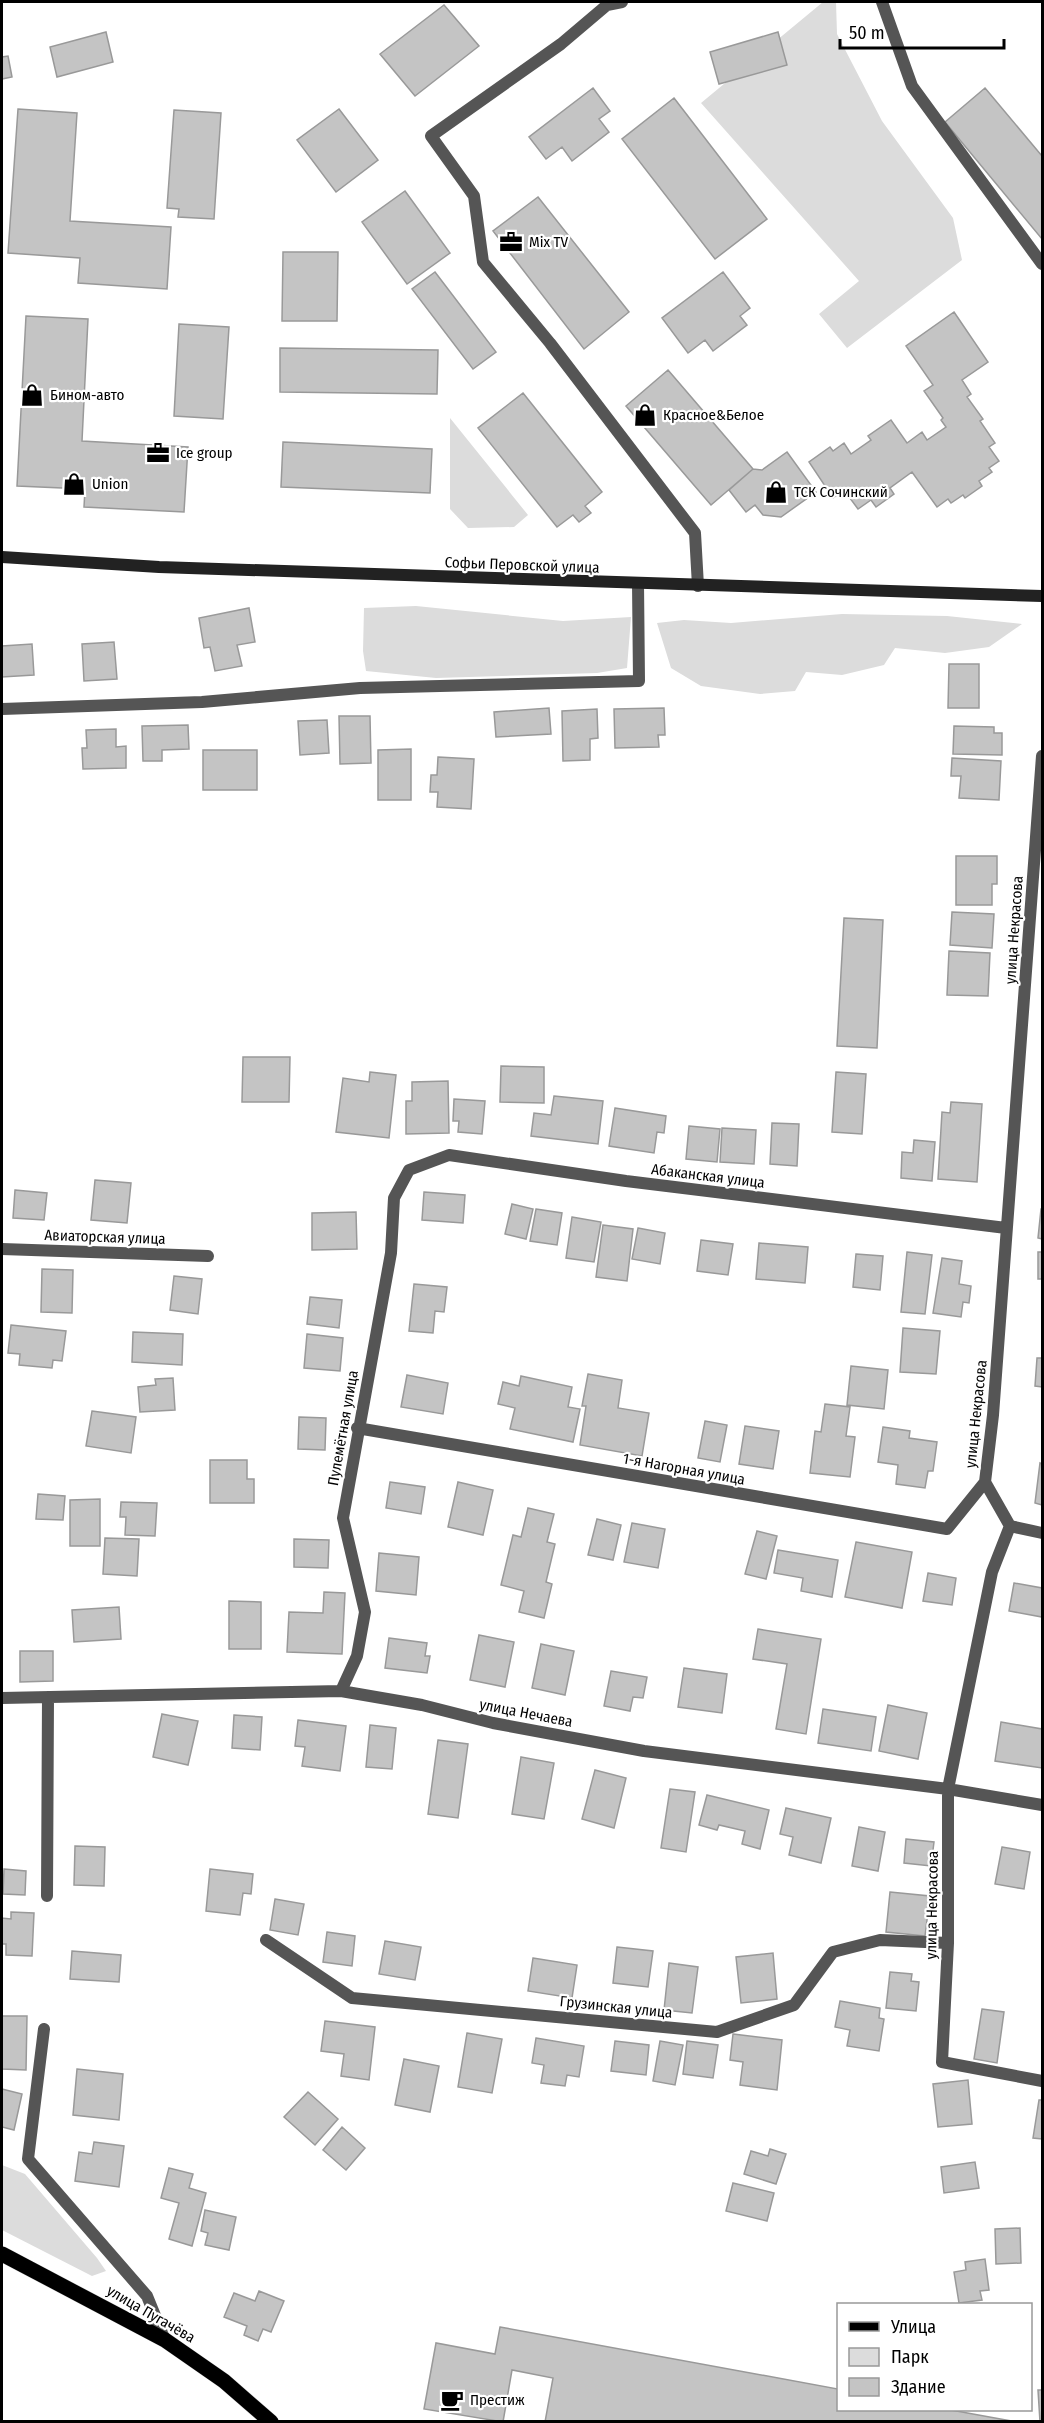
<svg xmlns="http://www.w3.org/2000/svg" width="1044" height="2423" viewBox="0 0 1044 2423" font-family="'Fira Sans Condensed',sans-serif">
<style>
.green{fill:#dcdcdc}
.building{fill:#c4c4c4;stroke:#999;stroke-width:1.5}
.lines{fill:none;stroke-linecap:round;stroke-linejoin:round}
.primary-casing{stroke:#dbdbdb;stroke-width:16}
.street{stroke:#555;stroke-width:12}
.secondary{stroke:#222;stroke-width:12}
.primary{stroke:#000;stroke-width:15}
.labels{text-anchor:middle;stroke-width:4.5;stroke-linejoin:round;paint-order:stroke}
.poi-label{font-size:15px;fill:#000;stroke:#fff;text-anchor:start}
.street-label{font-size:15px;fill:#000;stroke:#fff}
</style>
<rect width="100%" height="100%" fill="#fff"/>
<path class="green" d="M823,2H836L837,34L882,121L953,218L962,260L847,348L819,314L859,281L701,103Z
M450,418L528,515L514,527L468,528L450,509Z
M416,606L563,621L631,617L627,668L597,673L436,678L366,671L363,651L364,608Z
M842,614L947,616L1022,624L989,647L945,653L895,648L884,665L842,675L806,672L795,691L760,694L701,686L671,668L657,623L684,620L731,623Z
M2,2165L25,2174L97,2258L106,2271L92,2276L2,2230Z"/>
<path class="building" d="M444,5L479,46L415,96L380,54Z
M106,32L113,62L57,77L50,47Z
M778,32L787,65L719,84L710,52Z
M8,56L12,77L2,79V57Z
M593,88L610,111L599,119L609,132L572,161L562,147L546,159L529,137Z
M985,88L1042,156V239L945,122Z
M674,98L767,219L715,259L622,139Z
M18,109L77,113L70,221L171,227L167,289L78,283L80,258L8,253Z
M339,109L378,160L336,192L297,140Z
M174,110L221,113L214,219L178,217L179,209L167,208Z
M405,191L450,253L407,284L362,222Z
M538,197L629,312L584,349L493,231Z
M283,252H338L337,321H282Z
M435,272L496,352L473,369L412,289Z
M723,272L750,308L740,316L747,325L713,351L705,340L688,353L662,318Z
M954,312L988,362L962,380L971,394L967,397L983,419L980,421L995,443L989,447L999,461L989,468L992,472L979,481L982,486L965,498L963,495L951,503L948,499L937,507L912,472L890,488L894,494L876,507L871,500L858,509L844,490L833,498L809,462L830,447L833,451L844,443L851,454L871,440L868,436L891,420L907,443L922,432L927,440L946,427L941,420L943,418L924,391L933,385L906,346Z
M26,316L88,319L82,441L188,447L184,512L84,507L85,489L17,486Z
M179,324L229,327L223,419L174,416Z
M280,348L438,350L437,394L280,392Z
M668,370L753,469L711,505L626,406Z
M523,393L602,492L585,506L591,513L579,522L573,515L557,527L478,428Z
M283,442L432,449L430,493L281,487Z
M787,452L816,492L781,517L763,515L755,505L746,512L729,490L753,469L762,470Z
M249,608L255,642L237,645L242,666L215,671L210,647L204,648L199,618Z
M114,642L117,679L84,681L82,644Z
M32,644L34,675L2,677V646Z
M949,664H979V708H948Z
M549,708L551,734L496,737L494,712Z
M664,708L665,735H658L659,747L615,748L614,709Z
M597,709L598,738L590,739V760L563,761L562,711Z
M339,716H370L371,763L340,764Z
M327,720L329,753L300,755L298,721Z
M188,725L189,749L162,750V761H143L142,726Z
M954,726L994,727V733H1002V755L953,754Z
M116,729V747L126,746V768L83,769L82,748H87L86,730Z
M411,749V800H378V750Z
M203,750H257V790H203Z
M438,757L474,759L471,809L437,807L438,792H430L431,775H437Z
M952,758L1001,761L999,800L959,798L961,776H951Z
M956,856H997V884H992V905H956Z
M952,912L994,914L992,948L950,945Z
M844,918L883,920L877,1048L837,1046Z
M949,951L990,953L988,996L947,995Z
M243,1057H290L289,1102H242Z
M501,1066L544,1067V1103L500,1102Z
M370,1072L396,1075L389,1138L336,1132L343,1078L369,1082Z
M836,1072L866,1074L862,1134L832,1132Z
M448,1081L449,1133L406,1134V1101H412V1082Z
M554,1096L603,1101L598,1144L531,1136L534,1113L551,1115Z
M454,1099L485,1101L482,1134L458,1132L459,1121H453Z
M951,1102L982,1104L977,1182L938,1179L942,1112L950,1113Z
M615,1108L666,1116L664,1133L657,1132L654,1153L609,1146Z
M772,1123L799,1124L797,1166L770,1164Z
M689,1126L720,1129L717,1162L686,1159Z
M722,1128L756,1130L754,1164L720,1162Z
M914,1140L935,1142L932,1181L901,1178L902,1152L913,1153Z
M95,1180L131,1183L127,1223L91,1220Z
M15,1190L47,1193L44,1220L13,1218Z
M424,1192L465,1195L463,1223L422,1220Z
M512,1204L533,1209L526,1239L505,1234Z
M536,1209L562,1213L557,1245L530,1241Z
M1041,1209H1042V1239L1038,1238Z
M356,1212L357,1249L312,1250V1213Z
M572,1217L601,1222L594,1262L566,1258Z
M603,1225L633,1229L627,1281L596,1277Z
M638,1228L665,1233L660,1264L632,1259Z
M701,1240L733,1244L728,1275L697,1271Z
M759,1243L808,1247L805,1283L756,1279Z
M907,1252L932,1255L925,1314L901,1312Z
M1038,1252H1042V1279H1038Z
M856,1254L883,1256L880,1290L853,1287Z
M942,1258L962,1261L959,1284L971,1286L969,1303L963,1302L961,1317L933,1313Z
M42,1269L73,1270L72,1313L41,1312Z
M174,1276L202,1279L198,1314L170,1310Z
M414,1284L447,1287L444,1312L435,1311L433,1333L409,1331Z
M310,1297L342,1300L339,1328L307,1324Z
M11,1325L66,1331L62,1361L53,1360L52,1368L19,1365L20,1354L8,1353Z
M903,1328L940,1331L936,1374L900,1372Z
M133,1332L183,1334L182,1365L132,1362Z
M307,1334L343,1338L340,1371L304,1368Z
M1037,1358H1042V1387L1035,1386Z
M851,1366L888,1370L884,1409L847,1405Z
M588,1374L622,1380L618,1408L649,1413L642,1456L580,1445L586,1406H582Z
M407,1375L448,1383L443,1414L401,1407Z
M521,1376L572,1387L568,1407L580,1409L573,1442L510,1429L515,1408L498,1404L503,1382L519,1386Z
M173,1378L175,1410L140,1412L138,1387L156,1385L155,1379Z
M825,1404L850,1407L846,1436L855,1437L850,1477L810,1473L815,1431L821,1432Z
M92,1411L136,1417L131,1453L86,1446Z
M299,1417L326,1418L325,1450L298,1449Z
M705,1421L727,1425L720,1462L698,1458Z
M745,1426L779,1431L773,1469L739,1464Z
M883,1427L910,1431L909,1438L937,1442L933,1471H928L925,1488L896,1484L898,1465L878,1462Z
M210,1460H247V1479H254V1503H210Z
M1040,1463L1042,1464V1505L1035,1503Z
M390,1482L425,1487L421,1514L386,1508Z
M458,1482L493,1490L483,1535L448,1527Z
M38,1494L65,1496L63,1520L36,1519Z
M100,1499V1546H70V1500Z
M121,1502L157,1503L155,1536L125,1535L126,1517H120Z
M528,1508L554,1514L547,1542L555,1544L546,1582L552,1584L544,1618L519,1612L524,1591L501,1585L513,1535L521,1537Z
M597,1519L621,1525L613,1560L588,1555Z
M632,1523L665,1529L658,1568L624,1562Z
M757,1531L777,1536L766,1579L745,1574Z
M105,1538L139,1539L137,1576L103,1574Z
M294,1539L329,1540L328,1568L294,1567Z
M856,1542L912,1552L902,1608L845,1597Z
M778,1550L838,1560L832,1597L801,1591L803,1578L774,1573Z
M379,1553L419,1557L416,1595L376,1591Z
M928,1573L956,1578L952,1605L923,1601Z
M1014,1583L1042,1588V1617L1009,1611Z
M324,1592L345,1593L342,1654L287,1652L289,1612L323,1613Z
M229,1601L261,1602V1649H229Z
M119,1607L121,1639L74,1642L72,1610Z
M758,1629L821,1639L806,1734L776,1729L787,1664L753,1659Z
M479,1635L514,1642L505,1687L470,1680Z
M389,1638L427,1643L425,1656H430L427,1673L385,1668Z
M541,1644L574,1651L565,1695L532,1688Z
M20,1651H53V1681L20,1682Z
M684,1668L727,1674L722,1713L678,1707Z
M611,1671L647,1677L643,1698L633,1697L630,1711L604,1706Z
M888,1705L927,1713L918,1759L879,1751Z
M823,1709L876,1717L871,1751L818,1743Z
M162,1714L198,1721L188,1765L153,1757Z
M234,1715L262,1717L260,1750L232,1748Z
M298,1720L346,1726L340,1771L302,1766L305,1747L295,1746Z
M1001,1722L1042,1729V1768L995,1761Z
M370,1725L396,1728L392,1769L366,1767Z
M438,1740L468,1744L458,1818L428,1814Z
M521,1757L554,1763L544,1819L512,1814Z
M595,1770L626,1778L614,1828L582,1819Z
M670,1789L695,1792L686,1852L661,1848Z
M707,1795L769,1810L760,1849L742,1844L745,1831L719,1825L717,1830L699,1825Z
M786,1808L831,1818L821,1863L789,1855L793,1837L780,1834Z
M859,1827L885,1832L878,1871L852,1866Z
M906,1839L934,1842L931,1866L904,1863Z
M75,1846L105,1847L104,1886L74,1885Z
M1002,1847L1030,1852L1024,1889L995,1884Z
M4,1869L26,1871L25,1895L3,1894Z
M210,1869L253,1874L251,1894L243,1893L240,1915L206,1911Z
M890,1892L930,1896L925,1936L886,1932Z
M275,1899L304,1904L298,1935L270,1930Z
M11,1912L34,1913L32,1956L6,1955V1944H2V1918L11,1919Z
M327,1932L355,1936L352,1966L323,1962Z
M385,1941L421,1947L415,1980L379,1974Z
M617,1947L653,1951L648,1987L613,1983Z
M72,1951L121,1955L119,1982L70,1979Z
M773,1953L777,1999L741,2003L736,1957Z
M533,1958L577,1965L572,1998L528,1991Z
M669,1963L698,1967L692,2013L664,2010Z
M890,1972L912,1974L911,1981L919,1982L916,2011L886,2008Z
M840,2001L880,2008L879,2018L884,2019L879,2051L847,2046L850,2030L835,2027Z
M982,2009L1004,2012L997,2063L974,2059Z
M2,2016H27L26,2070L2,2069Z
M325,2021L375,2027L369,2080L341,2076L344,2054L321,2051Z
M467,2033L502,2039L492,2093L458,2087Z
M733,2034L782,2040L777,2090L740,2085L743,2062L730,2060Z
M536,2038L584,2046L579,2077L567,2075L565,2086L541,2083L544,2065L532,2063Z
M615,2041L649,2045L646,2075L611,2071Z
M660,2041L683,2045L675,2085L653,2081Z
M687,2041L718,2045L713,2078L683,2074Z
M404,2059L439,2066L430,2112L395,2105Z
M77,2069L123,2074L119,2120L73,2115Z
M968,2080L972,2124L938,2127L933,2084Z
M2,2089L22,2094L14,2130L2,2127Z
M308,2092L338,2119L315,2145L284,2117Z
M1039,2100H1042V2139L1033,2138Z
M342,2127L365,2148L346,2170L323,2150Z
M94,2142L124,2146L119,2187L75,2181L79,2152L92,2154Z
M770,2149L786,2154L776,2184L744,2174L751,2151L768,2156Z
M975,2162L979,2188L944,2193L941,2167Z
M169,2168L193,2174L189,2188L206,2193L192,2246L169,2239L179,2203L161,2198Z
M733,2183L774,2193L767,2221L726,2211Z
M205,2210L236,2217L229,2250L205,2245L208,2233L201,2231Z
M1020,2228L1021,2263L996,2264L995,2229Z
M985,2259L989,2290L980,2291L982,2300L959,2303L954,2272L966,2270L965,2262Z
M259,2291L284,2301L271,2332L263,2329L258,2341L244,2335L247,2326L224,2317L234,2293L255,2301Z
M500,2327L838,2389V2410H951L1017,2422H545L553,2378L512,2370L503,2422L424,2409L436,2343L495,2354Z
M1038,2390H1042V2422H1040Z"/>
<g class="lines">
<g class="primary-casing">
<path id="primary" d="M2,2254L165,2340L224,2381L271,2422"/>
</g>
<path class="street" d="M622,2L607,5L561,44L431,136L474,196L483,262L550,343L695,533L698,586
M882,2L912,86L1042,264
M2,709L202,702L360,688L639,681L638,583
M1042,756L993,1415L985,1482L1010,1526L992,1572L948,1789V1943L942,2062L1042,2081
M2,1249L208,1256
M357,1428L947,1529L985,1482
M1010,1526L1042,1533
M341,1691L357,1656L365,1612L343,1518L391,1253L394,1198L409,1170L449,1155L626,1181L1006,1228
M2,1698L341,1691L422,1705L493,1723L644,1751L948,1789L1042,1805
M47,1896L48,1697
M266,1940L352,1998L717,2032L794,2005L833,1952L880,1940L948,1943
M44,2029L28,2159L147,2296L165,2340"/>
<path class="secondary" d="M2,557L159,567L1042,596"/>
<use href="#primary" class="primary"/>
</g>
<defs>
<g id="office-bare" transform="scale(1.8)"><path d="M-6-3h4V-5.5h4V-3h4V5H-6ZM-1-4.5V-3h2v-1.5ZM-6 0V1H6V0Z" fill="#000" stroke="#fff" stroke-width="2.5" paint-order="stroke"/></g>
<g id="shop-bare" transform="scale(1.8)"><path d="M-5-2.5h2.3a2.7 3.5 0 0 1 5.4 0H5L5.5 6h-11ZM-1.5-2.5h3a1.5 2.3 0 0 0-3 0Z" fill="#000" stroke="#fff" stroke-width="2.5" paint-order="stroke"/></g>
<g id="cafe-bare" transform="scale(1.8)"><path d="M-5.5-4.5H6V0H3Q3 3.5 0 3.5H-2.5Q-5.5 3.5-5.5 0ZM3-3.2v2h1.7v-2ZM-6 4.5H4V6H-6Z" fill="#000" stroke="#fff" stroke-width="2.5" paint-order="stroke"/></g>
</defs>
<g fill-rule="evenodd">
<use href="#office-bare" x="511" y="242"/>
<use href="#shop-bare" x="32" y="395"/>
<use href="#shop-bare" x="645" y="415"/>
<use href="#office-bare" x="158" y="453"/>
<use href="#shop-bare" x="74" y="484"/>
<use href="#shop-bare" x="776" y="492"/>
<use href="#cafe-bare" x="452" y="2400"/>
</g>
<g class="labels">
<g class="poi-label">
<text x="529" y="247">Mix TV</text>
<text x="50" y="400">Бином-авто</text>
<text x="663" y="420">Красное&amp;Белое</text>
<text x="176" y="458">Ice group</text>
<text x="92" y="489">Union</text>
<text x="794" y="497">ТСК Сочинский</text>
<text x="470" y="2405">Престиж</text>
</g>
<g class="street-label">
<text transform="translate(522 565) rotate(2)" y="5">Софьи Перовской улица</text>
<text transform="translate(1014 930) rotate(-86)" y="5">улица Некрасова</text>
<text transform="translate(708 1176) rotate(7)" y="5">Абаканская улица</text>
<text transform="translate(105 1237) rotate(2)" y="5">Авиаторская улица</text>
<text transform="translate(976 1414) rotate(-84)" y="5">улица Некрасова</text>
<text transform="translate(343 1428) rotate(-80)" y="5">Пулемётная улица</text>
<text transform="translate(684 1469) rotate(10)" y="5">1-я Нагорная улица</text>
<text transform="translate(526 1713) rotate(11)" y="5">улица Нечаева</text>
<text transform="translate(932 1905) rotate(-89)" y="5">улица Некрасова</text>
<text transform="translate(616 2007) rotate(6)" y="5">Грузинская улица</text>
<text transform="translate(151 2314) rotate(30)" y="5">улица Пугачёва</text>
</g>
</g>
<rect width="1044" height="2423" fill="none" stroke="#000000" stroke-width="6"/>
<rect x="837" y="2303" width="195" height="108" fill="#ffffff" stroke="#999999" stroke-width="1.5"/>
<rect x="849" y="2322" width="30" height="9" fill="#000000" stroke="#999999" stroke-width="1.5"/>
<text x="891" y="2333" font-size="18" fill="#000000">Улица</text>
<rect x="849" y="2348" width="30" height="18" fill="#dcdcdc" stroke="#999999" stroke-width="1.5"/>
<text x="891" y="2363" font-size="18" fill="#000000">Парк</text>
<rect x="849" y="2378" width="30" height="18" fill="#c4c4c4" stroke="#999999" stroke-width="1.5"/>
<text x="891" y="2393" font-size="18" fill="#000000">Здание</text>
<path d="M840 39v9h164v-9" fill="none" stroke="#000000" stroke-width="3"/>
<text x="849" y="39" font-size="18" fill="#000000" stroke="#ffffff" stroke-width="4.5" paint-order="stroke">50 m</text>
</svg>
